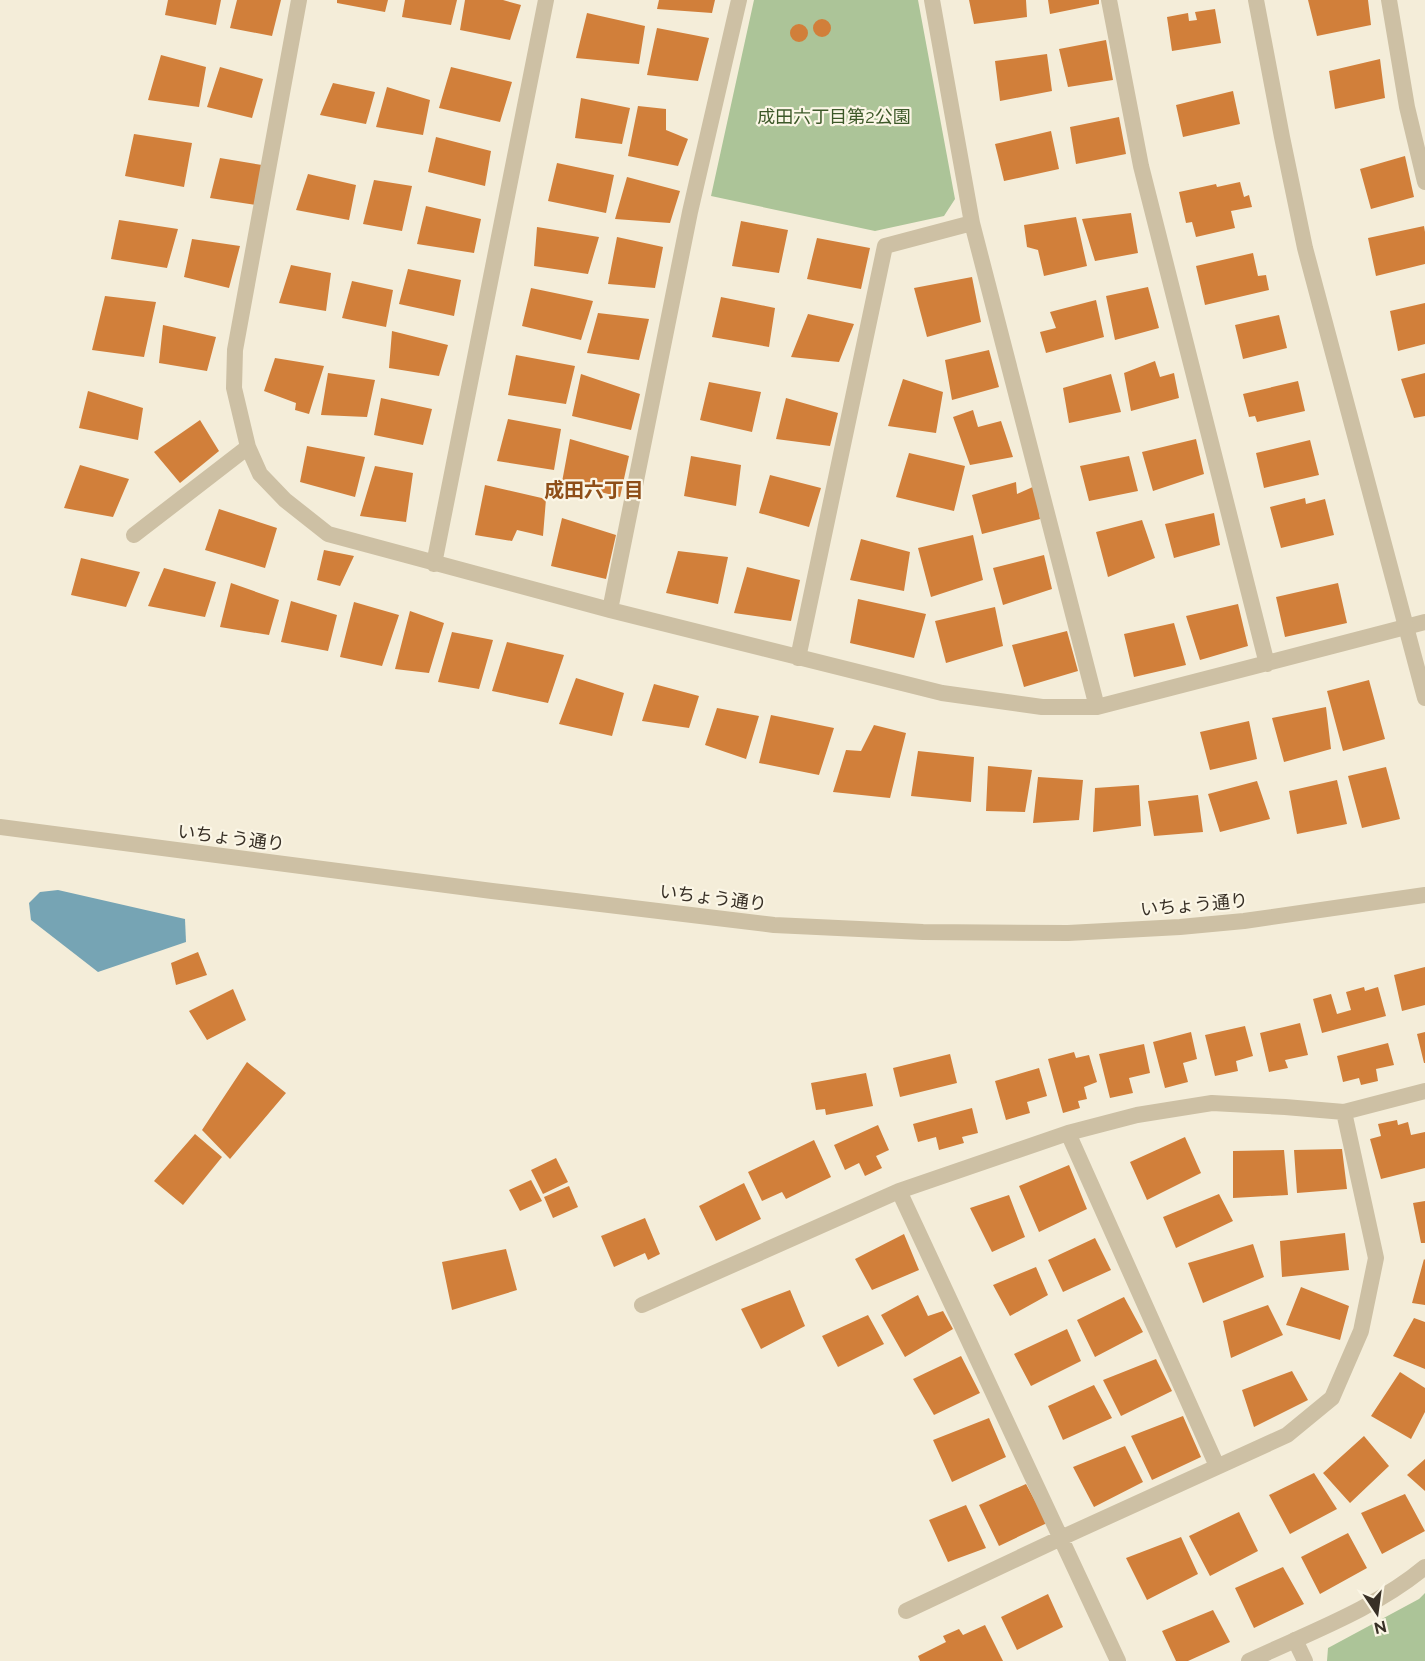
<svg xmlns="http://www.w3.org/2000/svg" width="1425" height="1661" viewBox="0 0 1425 1661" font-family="Raleway,'Noto Sans JP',sans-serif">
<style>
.green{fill:#acc498}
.water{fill:#76a4b4}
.building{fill:#d17f3a}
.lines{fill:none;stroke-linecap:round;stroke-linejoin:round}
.minor{stroke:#cdc0a4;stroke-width:16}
.tertiary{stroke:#cdc0a4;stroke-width:16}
.labels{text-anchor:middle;stroke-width:4.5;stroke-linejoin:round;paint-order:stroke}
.park-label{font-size:18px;fill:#3c5828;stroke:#fbf6e6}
.street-label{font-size:18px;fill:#383026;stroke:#fbf6e6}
.neighbourhood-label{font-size:20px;font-weight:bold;fill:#8e4e18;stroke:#fbf6e6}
</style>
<rect width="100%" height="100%" fill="#f4edd9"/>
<path class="green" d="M754,0H918L955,199L944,216L875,231L711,196Z
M1425,1593V1661H1327L1328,1648L1419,1599Z"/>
<path class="water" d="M58,890L185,919L186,942L98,972L31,920L29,903L40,892Z"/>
<path class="building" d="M168,0H221L216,25L165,15Z
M237,0H281L272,36L230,28Z
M337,0H388L385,12L337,3Z
M405,0H457L451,25L402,17Z
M465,0H503L521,5L510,40L460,30Z
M659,0H715L712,13L657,9Z
M969,0H1026L1027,17L974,24Z
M1048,0H1099V4L1050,14Z
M1308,0H1368L1371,25L1317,36Z
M1215,9L1221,43L1172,51L1167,17L1188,13L1189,21L1197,20L1195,12Z
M587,13L645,26L639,64L576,58Z
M813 28a9 9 0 1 1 18 0a9 9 0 1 1-18 0Z
M790 33a9 9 0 1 1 18 0a9 9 0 1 1-18 0Z
M657,28L709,38L698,81L647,75Z
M1106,40L1113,80L1068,87L1059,49Z
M1047,54L1052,91L1000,101L995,61Z
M161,55L206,67L199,107L148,100Z
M1380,59L1385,98L1335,109L1329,71Z
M220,67L263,79L252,118L207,107Z
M451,67L512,82L500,122L439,108Z
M333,83L375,92L366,124L320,115Z
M387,87L430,100L423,135L376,127Z
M1233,91L1240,124L1183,137L1176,105Z
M581,98L630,108L622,144L575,138Z
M638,106L666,109V130L688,139L678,166L628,156Z
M1119,117L1126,154L1076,164L1070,127Z
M1051,131L1059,169L1004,181L995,144Z
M134,134L192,143L184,187L125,176Z
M436,137L491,151L485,186L428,172Z
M1405,156L1414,197L1371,209L1360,169Z
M220,158L262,165L256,205L210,198Z
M557,163L614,175L606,213L548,201Z
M308,174L356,185L349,220L296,210Z
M627,177L680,191L670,223L615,219Z
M374,180L412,186L402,231L363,224Z
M1240,182L1244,197L1249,195L1252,207L1231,211L1235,228L1196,237L1192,222L1186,223L1179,192L1216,184L1217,187Z
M426,206L481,219L474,253L417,244Z
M1131,213L1138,253L1095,261L1082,219Z
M1076,217L1087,266L1044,276L1038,250L1027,247L1024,225Z
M119,220L178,229L167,268L111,259Z
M741,221L788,230L779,273L732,266Z
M1424,226L1425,232V264L1376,276L1368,238Z
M537,227L599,237L588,274L534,266Z
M617,237L663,247L655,288L608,284Z
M817,238L870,248L861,289L807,279Z
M192,239L240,246L229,288L184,277Z
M1253,253L1258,276L1266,275L1269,290L1205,305L1196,266Z
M291,265L331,273L326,311L279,303Z
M408,269L461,280L454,316L399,304Z
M972,277L981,322L927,337L914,288Z
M352,281L393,290L386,327L342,318Z
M1148,287L1159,328L1115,340L1106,296Z
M531,288L593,301L581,340L522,326Z
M105,296L156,302L144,357L92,350Z
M721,297L775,308L769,347L712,337Z
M1096,300L1104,337L1046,353L1040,332L1056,328L1050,312Z
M1425,303V344L1398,351L1390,311Z
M598,313L649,319L639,360L587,353Z
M808,314L854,324L839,362L791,357Z
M1279,315L1287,348L1243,359L1235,325Z
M163,325L216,337L207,371L159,363Z
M392,331L448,345L439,376L389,368Z
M989,350L999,387L952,400L945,360Z
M516,355L575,366L566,404L508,395Z
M275,358L324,366L309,414L295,410L296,403L264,391Z
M1155,361L1160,377L1174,373L1179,398L1131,411L1124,373Z
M328,373L375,380L367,417L321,415Z
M1425,373V416L1414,418L1401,379Z
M581,374L640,394L631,430L572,416Z
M1111,374L1121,412L1069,423L1063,388Z
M903,379L943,392L936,433L888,426Z
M1298,381L1305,411L1257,422L1255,416L1249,417L1243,394Z
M709,382L761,392L752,432L700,420Z
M88,391L143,408L138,440L79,428Z
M381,398L432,409L423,445L374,435Z
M786,398L838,413L830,446L776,439Z
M973,410L978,427L1001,421L1013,457L970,465L953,417Z
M508,419L561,429L554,470L497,461Z
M200,420L219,451L180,483L154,452Z
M570,439L629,456L620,497L562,482Z
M1196,439L1204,474L1153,491L1142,452Z
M1310,440L1319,475L1264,488L1256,453Z
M307,446L365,457L355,497L300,482Z
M909,453L965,466L954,511L896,497Z
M691,456L741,465L736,506L684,496Z
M1129,456L1138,491L1089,501L1080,466Z
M80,465L129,479L113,517L64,508Z
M375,466L413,473L406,522L360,516Z
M770,475L821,488L809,527L759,513Z
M1016,482L1017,494L1035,486L1040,519L982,534L972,495Z
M485,485L546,499L543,536L517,530L512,541L475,535Z
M1305,498L1306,504L1325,499L1334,535L1281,548L1270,507Z
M219,509L277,528L265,568L205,550Z
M1214,513L1220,545L1174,558L1165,524Z
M562,518L616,535L606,579L551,566Z
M1142,520L1155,558L1108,577L1096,532Z
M973,535L983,580L931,597L918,548Z
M861,539L910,552L904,591L850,580Z
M324,550L354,556L340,586L317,580Z
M678,551L728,557L718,604L666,593Z
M1044,555L1052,589L1003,605L993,568Z
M81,558L140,572L126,607L71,595Z
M747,567L800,580L791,621L734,613Z
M164,568L216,582L205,617L148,606Z
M231,583L279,600L269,635L220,627Z
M1338,583L1347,623L1285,637L1276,597Z
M858,599L926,614L914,658L850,643Z
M291,601L337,615L328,651L281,642Z
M354,602L399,615L382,666L340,657Z
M1238,604L1248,646L1200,660L1186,616Z
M995,607L1003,646L946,663L935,621Z
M410,611L444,623L429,673L395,669Z
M1174,623L1186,665L1134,677L1124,634Z
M1067,631L1078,671L1024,687L1012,645Z
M452,632L493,640L479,689L438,682Z
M507,642L564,655L548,703L492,691Z
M576,678L624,693L612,736L559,724Z
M1369,680L1385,739L1343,751L1327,691Z
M654,684L699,696L689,728L642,721Z
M1326,707L1331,749L1284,762L1272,718Z
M717,708L759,716L746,759L705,745Z
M771,715L834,728L819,775L759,763Z
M1249,721L1257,759L1210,770L1200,732Z
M874,725L906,733L890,798L833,792L846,750L861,751Z
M918,751L974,757L971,802L911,796Z
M988,766L1032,770L1025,812L986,811Z
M1386,767L1400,819L1362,828L1348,776Z
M1038,777L1083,780L1079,820L1033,823Z
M1337,780L1347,824L1297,834L1289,791Z
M1257,781L1270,819L1220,832L1208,794Z
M1139,785L1141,826L1093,832L1095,788Z
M1198,795L1203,832L1154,836L1148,801Z
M198,952L207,975L176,985L171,963Z
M1425,967V1005L1402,1011L1394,975Z
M1364,987L1365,991L1378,987L1386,1016L1322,1033L1313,999L1331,994L1337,1014L1351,1010L1346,992Z
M233,989L246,1020L207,1040L189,1011Z
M1300,1023L1308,1055L1285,1060L1288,1068L1269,1072L1260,1033Z
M1245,1026L1253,1056L1236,1061L1238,1071L1215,1076L1205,1035Z
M1191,1032L1197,1059L1183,1063L1188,1082L1165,1088L1153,1042Z
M1425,1032V1063H1424L1417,1034Z
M1388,1043L1394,1065L1376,1069L1378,1081L1361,1085L1359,1078L1343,1082L1337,1056Z
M1144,1044L1150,1073L1129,1078L1133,1093L1110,1098L1099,1054Z
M1074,1052L1076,1058L1089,1055L1097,1082L1084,1087L1087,1099L1078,1101L1080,1108L1063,1113L1048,1059Z
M950,1054L957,1083L900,1097L893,1068Z
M247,1062L286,1093L230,1159L202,1130Z
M1039,1068L1047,1096L1027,1102L1030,1113L1006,1120L995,1081Z
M866,1073L873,1106L826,1115L825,1109L816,1110L811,1083Z
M972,1108L978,1133L962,1137L964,1143L939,1150L936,1137L918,1142L913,1124Z
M1397,1120L1398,1125L1408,1122L1411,1135L1425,1132V1168L1381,1179L1370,1139L1381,1136L1378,1124Z
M878,1125L889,1150L876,1156L882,1168L865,1176L859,1163L845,1170L834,1145Z
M195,1134L222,1157L183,1205L154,1181Z
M1185,1137L1201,1173L1147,1200L1130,1162Z
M814,1140L831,1177L786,1199L782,1192L762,1201L748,1172Z
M1342,1149L1347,1189L1297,1193L1294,1150Z
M1284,1150L1288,1195L1233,1198V1151Z
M556,1158L568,1182L543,1194L531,1170Z
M1069,1165L1087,1209L1039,1232L1019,1186Z
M531,1180L542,1201L520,1211L509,1190Z
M744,1183L761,1219L716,1241L699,1206Z
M569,1186L578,1207L553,1218L544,1197Z
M1219,1194L1233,1221L1176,1248L1163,1217Z
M1009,1195L1025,1237L992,1252L970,1208Z
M1425,1201V1243H1421L1413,1203Z
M645,1218L660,1254L648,1260L645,1253L614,1267L601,1236Z
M1345,1233L1349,1270L1282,1277L1280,1241Z
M904,1234L919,1270L872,1290L855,1259Z
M1095,1238L1111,1270L1063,1292L1048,1260Z
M1253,1244L1264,1277L1203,1303L1188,1263Z
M506,1249L517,1290L452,1310L442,1262Z
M1424,1259L1425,1260V1305L1412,1303Z
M1036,1267L1048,1295L1010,1316L993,1285Z
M1301,1287L1349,1306L1340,1340L1286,1325Z
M790,1290L805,1326L761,1349L741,1309Z
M918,1295L928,1316L943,1311L953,1329L905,1357L881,1315Z
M1124,1297L1143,1332L1095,1357L1077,1320Z
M1268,1305L1283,1335L1231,1358L1223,1321Z
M868,1315L884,1344L838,1367L822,1336Z
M1414,1318L1425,1322V1369L1393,1356Z
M1067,1329L1081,1361L1031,1386L1014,1354Z
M961,1356L980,1393L934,1415L913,1379Z
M1156,1359L1172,1391L1121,1416L1103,1380Z
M1292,1371L1308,1400L1254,1427L1242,1390Z
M1400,1372L1425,1388V1412L1411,1439L1371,1416Z
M1094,1385L1112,1418L1063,1440L1048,1406Z
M1183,1416L1201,1457L1152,1480L1131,1436Z
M989,1418L1006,1457L952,1482L933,1440Z
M1364,1436L1389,1466L1350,1503L1323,1473Z
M1125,1446L1143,1482L1094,1507L1073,1467Z
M1425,1459V1491L1407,1475Z
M1314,1473L1337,1509L1290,1534L1269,1495Z
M1026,1484L1047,1523L999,1546L979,1505Z
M1405,1494L1425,1531L1382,1554L1361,1513Z
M966,1505L986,1548L948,1562L929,1520Z
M1239,1512L1258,1551L1210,1576L1189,1536Z
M1348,1533L1367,1568L1320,1594L1301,1557Z
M1181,1537L1198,1574L1147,1600L1126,1558Z
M1283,1567L1304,1604L1254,1628L1235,1588Z
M1048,1594L1063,1627L1017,1650L1001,1617Z
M1213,1610L1230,1642L1188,1661H1176L1162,1631Z
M985,1625L1003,1661H920L918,1656L946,1642L943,1636L959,1629L963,1635Z"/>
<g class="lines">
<path class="minor" d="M299,0L235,350L234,388L248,447L260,474L285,500L328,534L610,610L942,693L1042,707H1097L1425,622
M932,0L972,223L1097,707
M1109,0L1141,166L1267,664
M1389,0L1407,107L1425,182
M134,535L248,447
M434,564L546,0
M610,610L690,212L739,0
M798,658L885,246L972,223
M1068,1133L1217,1466
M899,1191L1118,1661
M642,1305L899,1191L1068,1133L1137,1115L1212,1103L1285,1107L1344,1112L1425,1091
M906,1611L1061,1538L1287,1435L1332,1398L1361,1331L1376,1258L1344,1112
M1295,1640L1305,1661"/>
<path class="tertiary" d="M1256,0L1282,137L1305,248L1425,698
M0,827L492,891L774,925L923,932L1068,933L1180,927L1244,921L1425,895
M1249,1661C1308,1633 1375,1609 1425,1567"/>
</g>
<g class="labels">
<g class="park-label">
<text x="834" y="123">成田六丁目第2公園</text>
</g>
<g class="street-label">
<text transform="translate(231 838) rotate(7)" y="6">いちょう通り</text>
<text transform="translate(713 898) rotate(7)" y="6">いちょう通り</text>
<text transform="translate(1194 905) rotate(-5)" y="6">いちょう通り</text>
</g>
<g class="neighbourhood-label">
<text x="594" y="497">成田六丁目</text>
</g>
</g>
<g transform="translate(1377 1613) rotate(167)" stroke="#fbf6e6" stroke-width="4.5" paint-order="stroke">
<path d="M0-4.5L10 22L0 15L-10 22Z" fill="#383026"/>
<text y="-9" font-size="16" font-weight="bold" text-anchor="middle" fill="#383026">N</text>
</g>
</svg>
